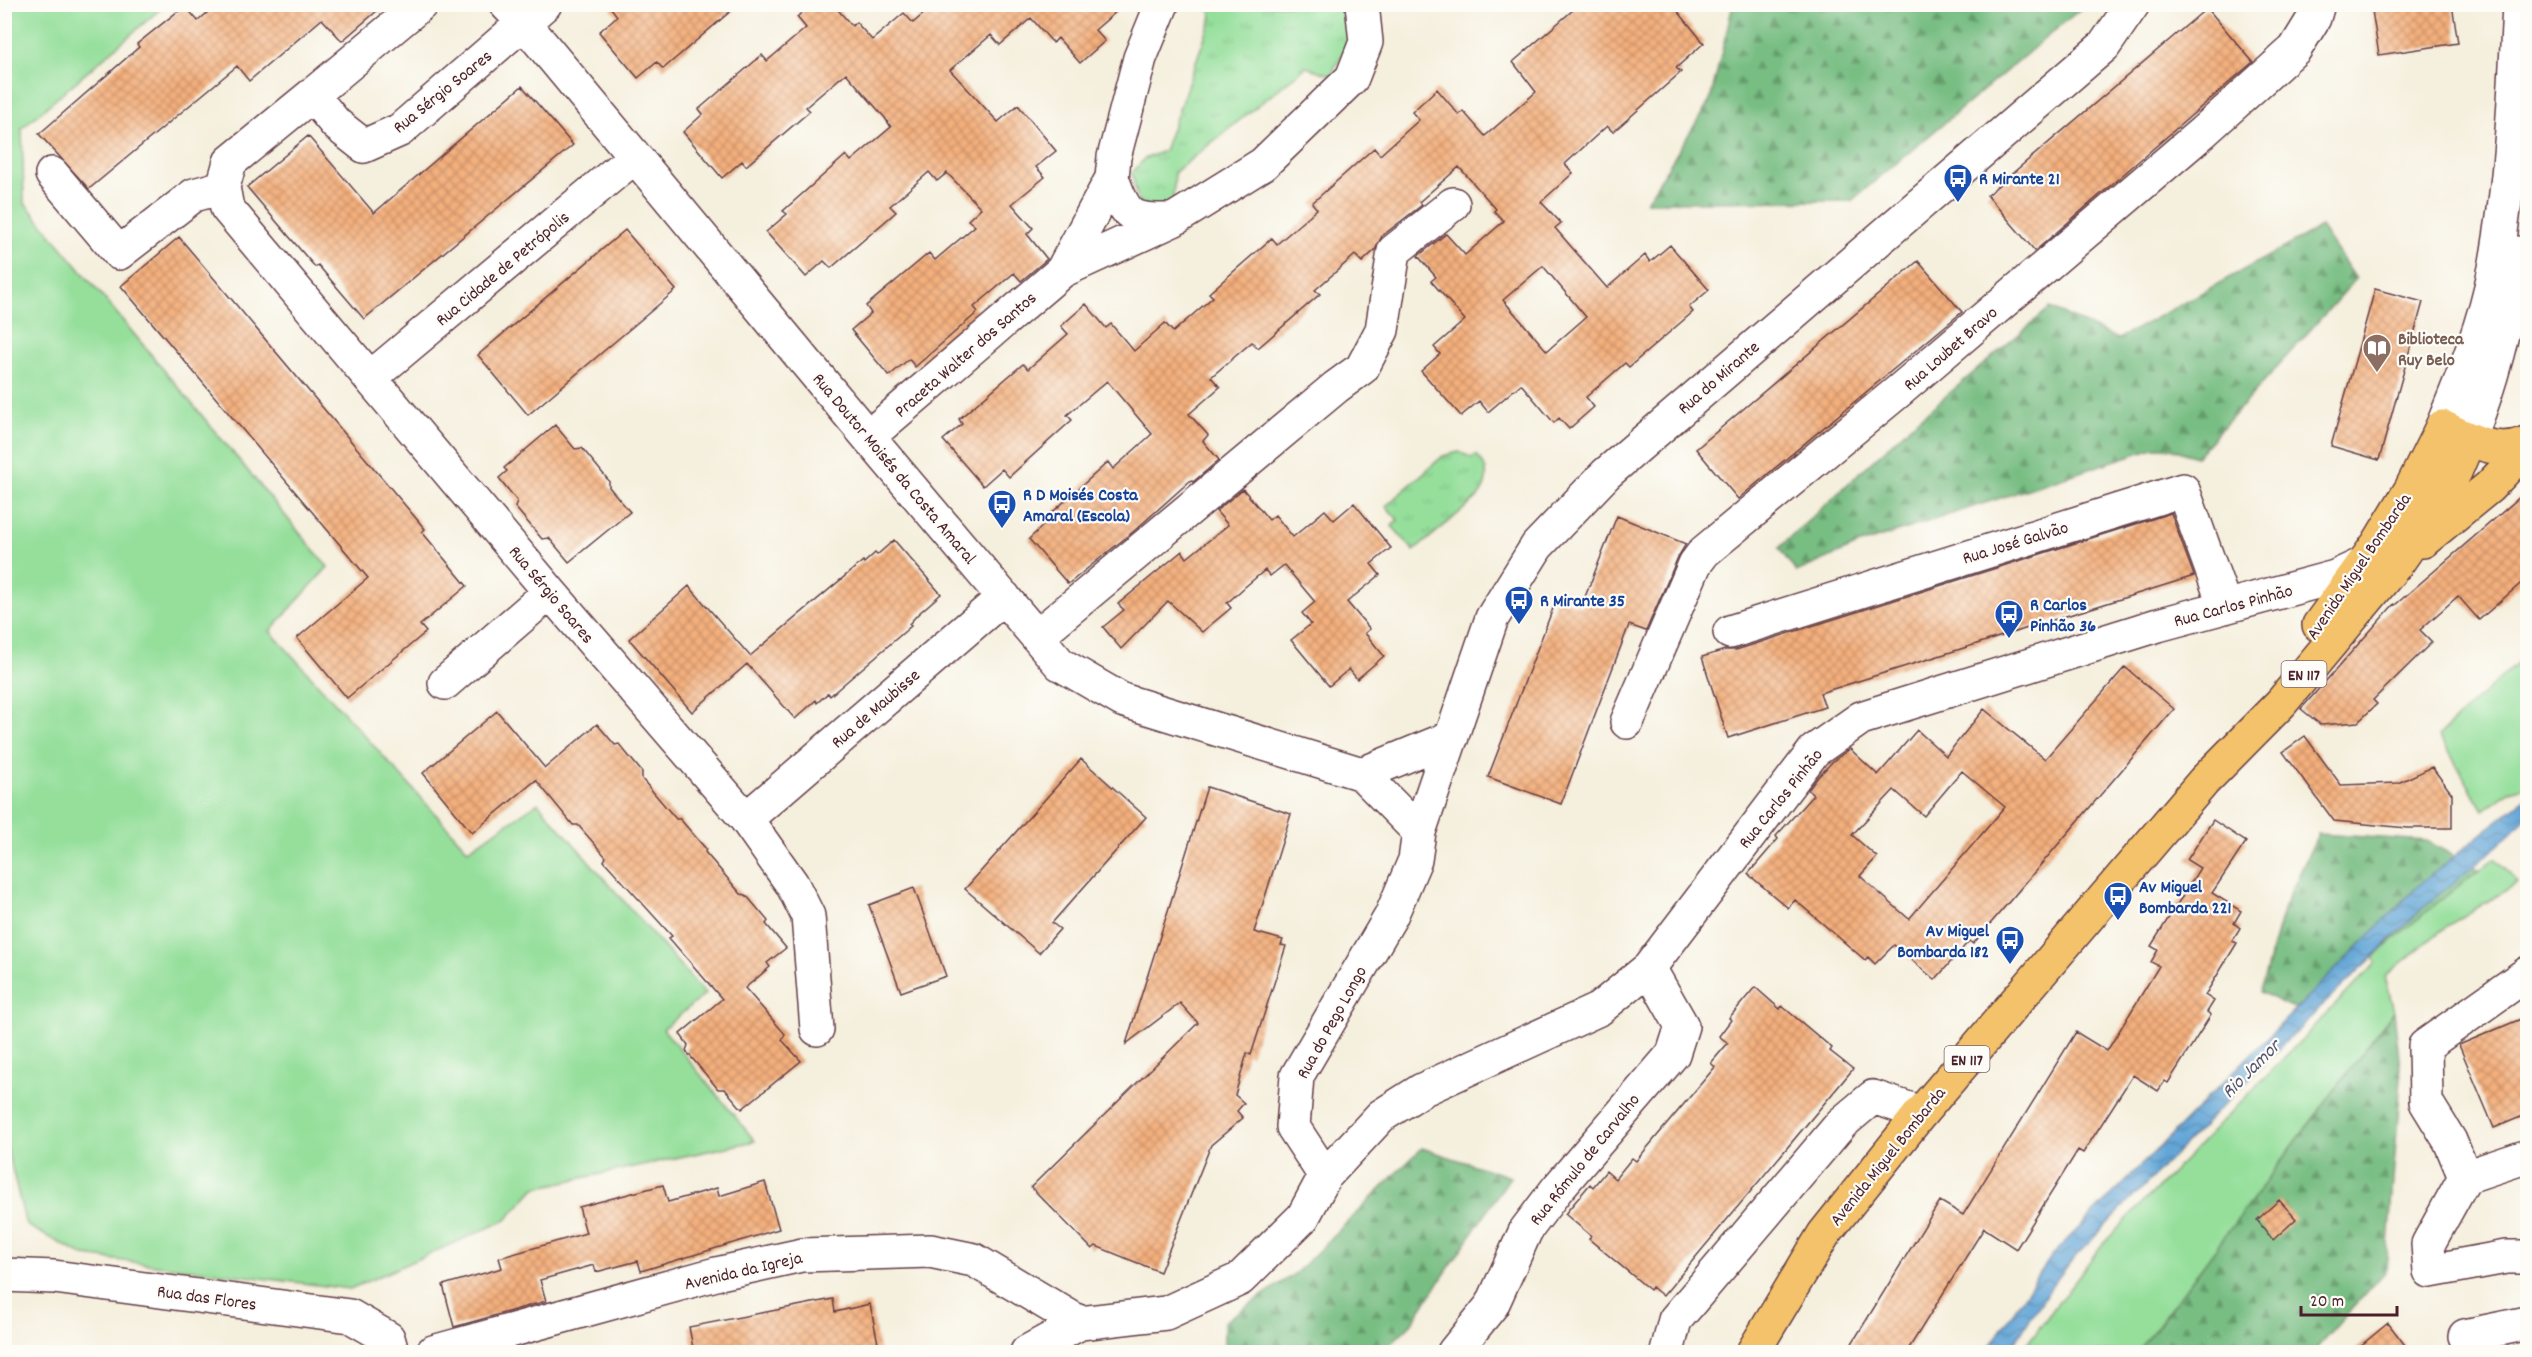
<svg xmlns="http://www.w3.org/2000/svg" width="2532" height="1357" viewBox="0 0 2532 1357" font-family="Dekko,sans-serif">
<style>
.green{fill:#95df9b;stroke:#707f63;stroke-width:1.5}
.forest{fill:url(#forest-firs);stroke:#616e57;stroke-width:1.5}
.park{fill:url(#park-tufts);stroke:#707f63;stroke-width:1.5}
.water{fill:url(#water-waves);stroke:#566281;stroke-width:1.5}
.building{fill:url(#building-cross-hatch);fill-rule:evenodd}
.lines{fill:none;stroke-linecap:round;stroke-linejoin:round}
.minor-casing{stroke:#643e46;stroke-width:36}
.major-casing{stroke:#643e46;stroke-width:36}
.minor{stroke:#fff;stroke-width:33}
.major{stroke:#f3c26a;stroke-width:33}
.labels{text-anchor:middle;stroke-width:4.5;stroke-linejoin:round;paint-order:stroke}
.shield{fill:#fdfcf7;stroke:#806168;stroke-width:1.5}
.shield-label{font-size:16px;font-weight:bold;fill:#4a1f2b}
.street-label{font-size:18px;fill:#4a1f2b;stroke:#fdfcf7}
.transit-label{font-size:18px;font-weight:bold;fill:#164399;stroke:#fdfcf7;text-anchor:start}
.education-label{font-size:18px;font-weight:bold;fill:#785e54;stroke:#fdfcf7;text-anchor:start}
.water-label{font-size:20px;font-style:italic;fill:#545570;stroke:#fdfcf7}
</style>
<defs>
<pattern id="forest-firs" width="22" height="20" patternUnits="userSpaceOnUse" patternTransform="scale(1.5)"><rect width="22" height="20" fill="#78be83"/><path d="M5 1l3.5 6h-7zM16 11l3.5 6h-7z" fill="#649a6b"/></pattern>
<pattern id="park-tufts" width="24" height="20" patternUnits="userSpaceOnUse" patternTransform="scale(1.5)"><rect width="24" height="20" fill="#95df9b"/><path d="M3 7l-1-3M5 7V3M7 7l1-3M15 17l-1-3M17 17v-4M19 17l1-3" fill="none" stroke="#82bf86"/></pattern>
<pattern id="water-waves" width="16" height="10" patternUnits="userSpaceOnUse" patternTransform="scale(1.5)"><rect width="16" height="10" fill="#62a6d7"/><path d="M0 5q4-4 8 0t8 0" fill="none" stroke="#5387af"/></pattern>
<pattern id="building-cross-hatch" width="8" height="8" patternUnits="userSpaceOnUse" patternTransform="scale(1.5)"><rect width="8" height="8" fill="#f4b07d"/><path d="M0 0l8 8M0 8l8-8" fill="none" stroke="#c88f67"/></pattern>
</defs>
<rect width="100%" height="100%" fill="#fdfcf7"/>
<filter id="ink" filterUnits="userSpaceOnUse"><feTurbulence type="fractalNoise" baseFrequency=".0167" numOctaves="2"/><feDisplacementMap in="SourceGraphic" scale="12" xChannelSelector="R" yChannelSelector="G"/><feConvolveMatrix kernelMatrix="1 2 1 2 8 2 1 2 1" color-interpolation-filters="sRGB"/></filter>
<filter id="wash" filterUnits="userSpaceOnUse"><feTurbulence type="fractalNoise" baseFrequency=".008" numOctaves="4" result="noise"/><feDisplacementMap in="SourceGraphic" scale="24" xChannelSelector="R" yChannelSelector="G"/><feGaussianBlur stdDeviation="1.35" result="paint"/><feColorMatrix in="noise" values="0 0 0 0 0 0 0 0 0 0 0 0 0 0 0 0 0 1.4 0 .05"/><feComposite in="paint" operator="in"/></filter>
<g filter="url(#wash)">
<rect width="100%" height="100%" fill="#f5efdd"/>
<path class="green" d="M16,4L165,5L22,128L24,202L328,567L270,631L468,850L538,803L705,994L663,1029L755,1141L535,1188L506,1220L350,1289L84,1256L26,1225L4,1136V12Z
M2527,654V786L2510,791L2483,810L2439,735Z
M2495,858L2518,883L2447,926L2385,976L2394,1011L2138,1352H2021L2101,1246L2376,963L2372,956L2423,913Z"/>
<path class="forest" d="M1733,5V4L2085,5L1851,201L1646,202L1710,101Z
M2321,227L2356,279L2196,457L2171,448H2153L1860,544L1796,572L1779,548L1907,429L2050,308L2118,339Z
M2318,834L2427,841L2479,870C2419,916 2364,964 2309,1016L2260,992L2284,907Z
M2394,1011L2401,1077L2386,1271L2313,1352H2138Z
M1422,1148L1510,1177L1411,1324L1382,1352H1216L1224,1350V1322L1297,1272Z"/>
<path class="park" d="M1207,5H1346L1350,40L1331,75L1306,67L1175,172L1173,200L1163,209L1139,205L1132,173L1144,159L1164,151L1212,17Z
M1459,452L1472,458L1476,455C1490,467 1489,483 1478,497L1414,551L1392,526L1398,520L1386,506L1443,456Z"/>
<path class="water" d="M2527,797V818L2483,859L2427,904L2274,1053L2072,1260L2054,1283L2008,1352H1986L2053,1254L2418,886Z"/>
<g id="blocks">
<path class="building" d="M217,4H385L342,41L322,19L249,81L237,66L89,189L39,134L139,47L137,44L177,12L186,7L198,21Z
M608,4H739L663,69L657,62L638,78L599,32L617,16Z
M811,4H833L852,26L856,22L872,40L904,13L913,23L935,4H1125L1095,30L1105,41L1080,63L1058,38L1053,43L1031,18L1000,45L991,35L950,70L998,122L1018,105L1056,151L1036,167L1045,177L1012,204L1033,228L1027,234L1047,259L1021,281L1014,273L974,307L978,312L915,367L909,359L889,376L851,330L871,313L866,306L929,253L935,260L975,226L968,220L981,208L947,173L937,181L929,172L890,206L896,212L831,268L824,261L806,277L766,232L787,214L783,211L846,155L851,161L891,127L885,118L846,73L806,107L810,111L746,166L742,161L722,178L683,132L703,114L699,109L762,55L767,61L806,28L797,17Z
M1580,4H1672L1704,43L1676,68L1681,72L1613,132L1607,126L1565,164L1573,173L1541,202L1561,223L1555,228L1607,288L1645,255L1650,262L1670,245L1709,290L1689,307L1693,312L1629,367L1625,363L1586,397L1594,407L1569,429L1559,418L1554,423L1521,384L1488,412L1479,401L1461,416L1421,371L1440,354L1434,347L1465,320L1431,281L1436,277L1418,256L1446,234L1465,255L1504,221L1494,211L1496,209L1459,167L1419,202L1422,205L1382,236L1375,250L1362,262L1355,255L1315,290L1320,294L1258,348L1252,342L1211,377L1220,387L1189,414L1208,435L1203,441L1219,460L1193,482L1191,480L1134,531L1068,584L1029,539L1047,522L1045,519L1108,462L1113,469L1152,434L1107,381L1067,415L1072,420L1009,477L1002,469L983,486L943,440L962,424L959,419L1023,364L1028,369L1068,334L1061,326L1086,304L1106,328L1111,324L1134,351L1165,323L1173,332L1213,297L1209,293L1272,238L1277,244L1317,209L1312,203L1374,148L1380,155L1419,120L1412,112L1437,89L1459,115L1463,111L1485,136L1536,92L1513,62ZM1543,266L1586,317L1547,351L1503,300Z
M2371,4H2452L2458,43L2379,55Z
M2207,8L2253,62L2035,251L1987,195Z
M522,86L573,145L364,319L318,265L315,267L247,187L308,136L374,213Z
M625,230L676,290L528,415L478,355Z
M179,237L425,529L422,532L467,586L420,625L426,632L347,698L297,638L368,578L121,286Z
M1918,261L1962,312L1738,499L1696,449Z
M2375,289L2423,302L2379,460L2331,446Z
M555,425L575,449L582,448L609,481V487L630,512L569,562L549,538L542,539L515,507L517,501L499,478L507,471L504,468Z
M1243,489L1269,520L1275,515L1293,537L1325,510L1334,520L1354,503L1391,548L1371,564L1380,575L1347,602L1370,629L1365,633L1384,656L1357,679L1349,669L1329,686L1291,640L1311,624L1302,613L1315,602L1284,565L1270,576L1265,570L1246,586L1227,603L1231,608L1202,632L1168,601L1121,649L1103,627L1124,610L1118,604L1182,551L1187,558L1228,525L1216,511Z
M2528,490V577L2479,620L2458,596L2420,630L2432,642L2373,700L2377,704L2358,722L2321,725L2301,709L2394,604L2395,605Z
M2171,513L2194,576L1820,693L1825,707L1728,738L1702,657L1725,650H1736Z
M1617,516L1686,544L1678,557L1646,631L1629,625L1561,804L1488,777L1557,598L1581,607Z
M894,540L941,594L918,614L909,624L911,626L830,696L828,693L817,703L816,700L795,719L747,664L692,712L629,639L689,586L750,656L863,561L864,563L875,553L877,555Z
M2125,667L2174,709L1973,944L1969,941L1935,980L1894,945L1875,964L1868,957L1865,960L1795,900L1788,908L1748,874L1778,839L1776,836L1813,795L1808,790L1818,777L1833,761L1850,749L1878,775L1917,730L1946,756L1984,709L2045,759ZM1962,771L2005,807L1909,919L1860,876L1877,857L1852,835L1894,790L1924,816Z
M497,711L545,768L597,724L615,745L619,744L642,772V779L676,819H680L706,849L705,852L741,894L746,895L768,921L766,924L786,948L767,963L770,967L745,988L785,1034L782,1040L801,1061L742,1109L725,1089H718L686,1051L688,1045L680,1034L722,999L669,938L672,936L604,861L606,857L578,825H573L536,780L472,833L423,773Z
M2305,736L2341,785L2398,783L2432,767L2452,794V828H2407L2334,821L2283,752Z
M1081,759L1146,817L1052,923L1060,929L1039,953L965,889Z
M1207,787L1291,814L1254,932L1283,940L1281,945L1286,946L1251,1055L1247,1053L1235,1095L1244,1103L1237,1111L1243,1118L1211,1145L1160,1272L1096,1246L1092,1249L1031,1187L1198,1023L1180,1003L1126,1044Z
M2213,820L2246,842L2212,893L2241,911L2234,923L2240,928L2232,941L2237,943L2205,995L2214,1001L2207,1012L2211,1015L2168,1083L2165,1081L2158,1091L2133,1075L2083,1153L2078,1150L2016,1249L1984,1228L1906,1353H1846L1940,1201L1963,1215L2076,1032L2107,1051L2159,966L2151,962L2158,950L2151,946L2200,868L2187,860Z
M914,888L946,976L901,992L869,905Z
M1755,987L1780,1009L1782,1006L1832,1048L1830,1051L1853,1069L1663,1296L1652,1287L1650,1290L1589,1239L1591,1236L1565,1214L1590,1184L1593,1187L1606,1171L1615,1179L1632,1158L1636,1161L1715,1067L1711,1063L1728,1043L1719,1036L1731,1020L1729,1018Z
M2528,1016V1114L2494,1128L2459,1045Z
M765,1182L779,1229L641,1271L638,1261L596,1272L594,1265L540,1280L546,1301L454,1327L443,1285L502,1268L499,1258L586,1233L579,1207L663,1185L668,1202L717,1188L719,1196Z
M2279,1200L2296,1219L2273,1240L2257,1220Z
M833,1299L835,1312L870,1304L880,1353H694L689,1327Z
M2388,1323L2411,1353H2352Z"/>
</g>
</g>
<g filter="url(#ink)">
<use href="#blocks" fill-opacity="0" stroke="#643e46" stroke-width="1.5"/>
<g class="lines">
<g class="minor-casing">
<path id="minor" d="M421,4L312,95L336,124L364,146L400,130L545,4
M506,4L524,23L868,437L1060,664L1122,700L1362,774L1419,832
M52,174L119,253L194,195L223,187L230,162L312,95
M1112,178C1126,218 1131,221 1173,220
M223,187L227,208L550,592L746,819L792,884L808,916L817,1029
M1062,271L1112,178L1114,157L1140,58L1162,4
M370,378L634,157
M2442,427C2463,376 2485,322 2495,268C2511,181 2515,93 2519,4
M868,437L1062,271L1173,220L1263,164L1352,78L1366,42L1362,4
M2469,439C2494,378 2508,317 2518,253
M1730,632L2183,490L2225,607
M1037,636L1336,387L1362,368L1382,330L1394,251L1453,204
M445,683L550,592
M1627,722L1695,564L1704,552L1900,390L2203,132L2295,49L2314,18L2318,4
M1362,774L1452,737
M746,819L1004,597
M1325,1176L1293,1127L1297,1076L1391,916L1415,860L1419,832L1492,618L1537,546L1606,474L2104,46L2133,4
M2465,1177L2450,1141L2426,1102L2425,1046L2528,973
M2465,1177L2428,1244L2430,1271L2506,1257H2528
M2465,1177L2528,1156
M4,1275L54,1277L350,1316L388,1338L392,1352
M2465,1336L2528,1323
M433,1352L716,1274L802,1255L930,1251L974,1260L1080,1323
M1027,1352L1080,1323L1166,1313L1240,1279L1303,1217L1325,1176L1381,1116L1422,1090L1599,1009L1649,968L1814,751L1861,718L2158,625L2335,577L2363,564
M1454,1352L1492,1305L1526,1230L1557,1189L1673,1054L1682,1026L1649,968
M1667,1352L1675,1320L1842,1123L1873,1097L1921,1113"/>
</g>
<g class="major-casing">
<path id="major" d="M2423,541L2489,487L2528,446
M2319,625L2377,545L2411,489L2442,427C2470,439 2497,457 2528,442
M1753,1352L1824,1234L1921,1113L2204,781L2281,703L2398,562L2423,526L2455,472L2469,439"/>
</g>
<use href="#minor" class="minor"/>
<use href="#major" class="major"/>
</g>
</g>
<defs>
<g id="bus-pin" transform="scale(1.5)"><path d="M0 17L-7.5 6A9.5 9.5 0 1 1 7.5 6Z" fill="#1a4fb4" stroke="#fdfcf7"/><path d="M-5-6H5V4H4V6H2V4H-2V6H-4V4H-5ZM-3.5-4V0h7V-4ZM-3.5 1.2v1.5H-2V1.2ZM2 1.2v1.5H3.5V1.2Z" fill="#fff"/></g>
<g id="library-pin" transform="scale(1.5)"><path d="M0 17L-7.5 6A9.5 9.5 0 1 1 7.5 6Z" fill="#8d6e63" stroke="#fdfcf7"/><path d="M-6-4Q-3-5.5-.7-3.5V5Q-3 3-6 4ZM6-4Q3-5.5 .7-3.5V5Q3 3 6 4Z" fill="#fff"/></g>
</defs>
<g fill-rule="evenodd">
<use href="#bus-pin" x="1958" y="178"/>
<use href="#library-pin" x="2377" y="348"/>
<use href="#bus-pin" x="1002" y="504"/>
<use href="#bus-pin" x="1519" y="600"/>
<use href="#bus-pin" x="2009" y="614"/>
<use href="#bus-pin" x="2118" y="896"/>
<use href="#bus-pin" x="2010" y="940"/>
</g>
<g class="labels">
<g class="shield">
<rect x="2281.5" y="661" width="45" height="26" rx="4.5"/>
<rect x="1944.5" y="1046" width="45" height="26" rx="4.5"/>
</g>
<g class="shield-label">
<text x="2304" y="680">EN 117</text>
<text x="1967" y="1065">EN 117</text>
</g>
<g class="street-label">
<text transform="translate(442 91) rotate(-39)" y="6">Rua Sérgio Soares</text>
<text transform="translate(502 268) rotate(-40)" y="6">Rua Cidade de Petrópolis</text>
<text transform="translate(1950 348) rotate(-41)" y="6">Rua Loubet Bravo</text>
<text transform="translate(965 354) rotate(-41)" y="6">Praceta Walter dos Santos</text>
<text transform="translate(1718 377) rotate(-41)" y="6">Rua do Mirante</text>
<text transform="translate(895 468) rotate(50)" y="6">Rua Doutor Moisés da Costa Amaral</text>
<text transform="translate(2015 542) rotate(-17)" y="6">Rua José Galvão</text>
<text transform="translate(2358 566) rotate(-56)" y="6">Avenida Miguel Bombarda</text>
<text transform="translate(552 594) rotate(50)" y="6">Rua Sérgio Soares</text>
<text transform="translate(2233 605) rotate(-15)" y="6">Rua Carlos Pinhão</text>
<text transform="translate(875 708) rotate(-41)" y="6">Rua de Maubisse</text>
<text transform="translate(1780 798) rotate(-51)" y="6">Rua Carlos Pinhão</text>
<text transform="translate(1331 1022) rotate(-61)" y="6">Rua do Pego Longo</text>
<text transform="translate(1887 1156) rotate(-51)" y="6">Avenida Miguel Bombarda</text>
<text transform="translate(1584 1159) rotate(-51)" y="6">Rua Rómulo de Carvalho</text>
<text transform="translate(743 1270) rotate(-13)" y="6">Avenida da Igreja</text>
<text transform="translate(207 1297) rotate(8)" y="6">Rua das Flores</text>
</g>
<g class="transit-label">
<text x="1979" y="184">R Mirante 21</text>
<text x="1023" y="500">R D Moisés Costa<tspan x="1023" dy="21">Amaral (Escola)</tspan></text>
<text x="1540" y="606">R Mirante 35</text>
<text x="2030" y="610">R Carlos<tspan x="2030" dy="21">Pinhão 36</tspan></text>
<text x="2139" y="892">Av Miguel<tspan x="2139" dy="21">Bombarda 221</tspan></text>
<text x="1989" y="936" text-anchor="end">Av Miguel<tspan x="1989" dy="21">Bombarda 182</tspan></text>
</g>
<g class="education-label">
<text x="2398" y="344">Biblioteca<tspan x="2398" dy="21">Ruy Belo</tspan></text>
</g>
<g class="water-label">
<text transform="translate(2250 1068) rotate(-45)" y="7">Rio Jamor</text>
</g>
</g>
<rect width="2532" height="1357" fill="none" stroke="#fdfcf7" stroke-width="24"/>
<path d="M2301 1306v9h96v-9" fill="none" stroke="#4a1f2b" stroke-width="3"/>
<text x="2310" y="1306" font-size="18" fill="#4a1f2b" stroke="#fdfcf7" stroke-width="4.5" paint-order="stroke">20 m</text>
</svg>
